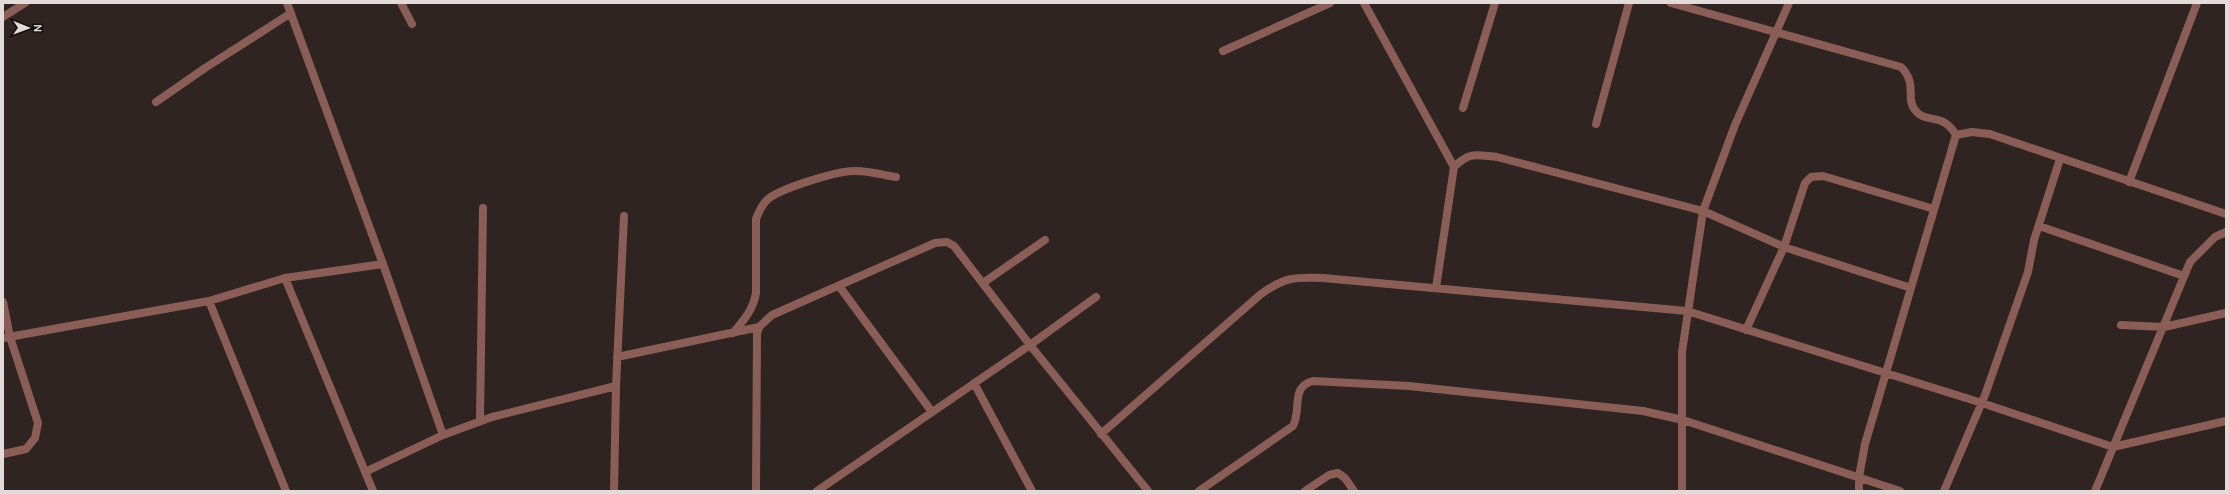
<svg xmlns="http://www.w3.org/2000/svg" width="2229" height="494" viewBox="0 0 2229 494" font-family="Cabin,sans-serif">
<style>
.lines{fill:none;stroke-linecap:round;stroke-linejoin:round}
.street{stroke:#8a5e57;stroke-width:8}
</style>
<rect width="100%" height="100%" fill="#302422"/>
<g class="lines">
<path class="street" d="M287,3L383,264L443,435
M401,3L412,24
M1364,3L1454,167
M1671,3L1901,67C1918,84 1905,98 1915,110C1926,125 1942,111 1956,135L1865,444L1859,477V491
M3,17L25,3
M1223,51L1330,3
M156,102L205,68L291,13
M1463,108L1495,3
M1596,124L1629,3
M1956,135L1972,132L1990,134L2226,214
M2129,182L2197,3
M2039,226L2184,276
M285,278L373,491
M983,283L1045,240
M839,286L932,412
M1436,288L1454,167C1470,151 1476,155 1497,157L1703,211L1784,247L1911,288
M209,301L286,491
M3,302L10,337L38,423L35,438L26,449L3,454
M2121,325L2164,327L2226,313
M1746,330L1784,247L1805,183L1811,177L1823,176L1934,209
M733,333C744,320 753,310 756,293V219C759,212 761,206 767,200C778,189 837,171 853,171C867,170 882,175 896,177
M3,338L209,301L285,278L383,264
M617,357L759,327
M974,383L1032,491
M480,421L483,208
M1101,434L1261,294C1285,277 1294,277 1323,278L1687,311L1982,403L2113,447L2226,421
M365,472L443,435L492,417L616,386
M614,491L616,386L624,216
M756,491L757,334L759,327L772,315L935,243L947,242L954,246L1030,345L1148,491
M817,491L1030,345L1096,297
M1199,491L1293,426C1302,409 1290,387 1313,381L1409,386L1643,411L1683,420L1900,491
M1305,491L1329,475L1338,473L1345,478L1354,491
M1682,491V352L1703,211L1735,125L1789,3
M1944,491L1985,395L2028,272L2034,240L2060,159
M2095,491L2190,262L2215,237L2226,232"/>
</g>
<rect width="2229" height="494" fill="none" stroke="#e3dbd9" stroke-width="8"/>
<g transform="translate(28 28) rotate(91)" stroke="#140f0e" stroke-width="3" paint-order="stroke">
<path d="M0-3L7 15L0 10L-7 15Z" fill="#e3dbd9"/>
<text y="-6" font-size="11" font-weight="bold" text-anchor="middle" fill="#e3dbd9">N</text>
</g>
</svg>
